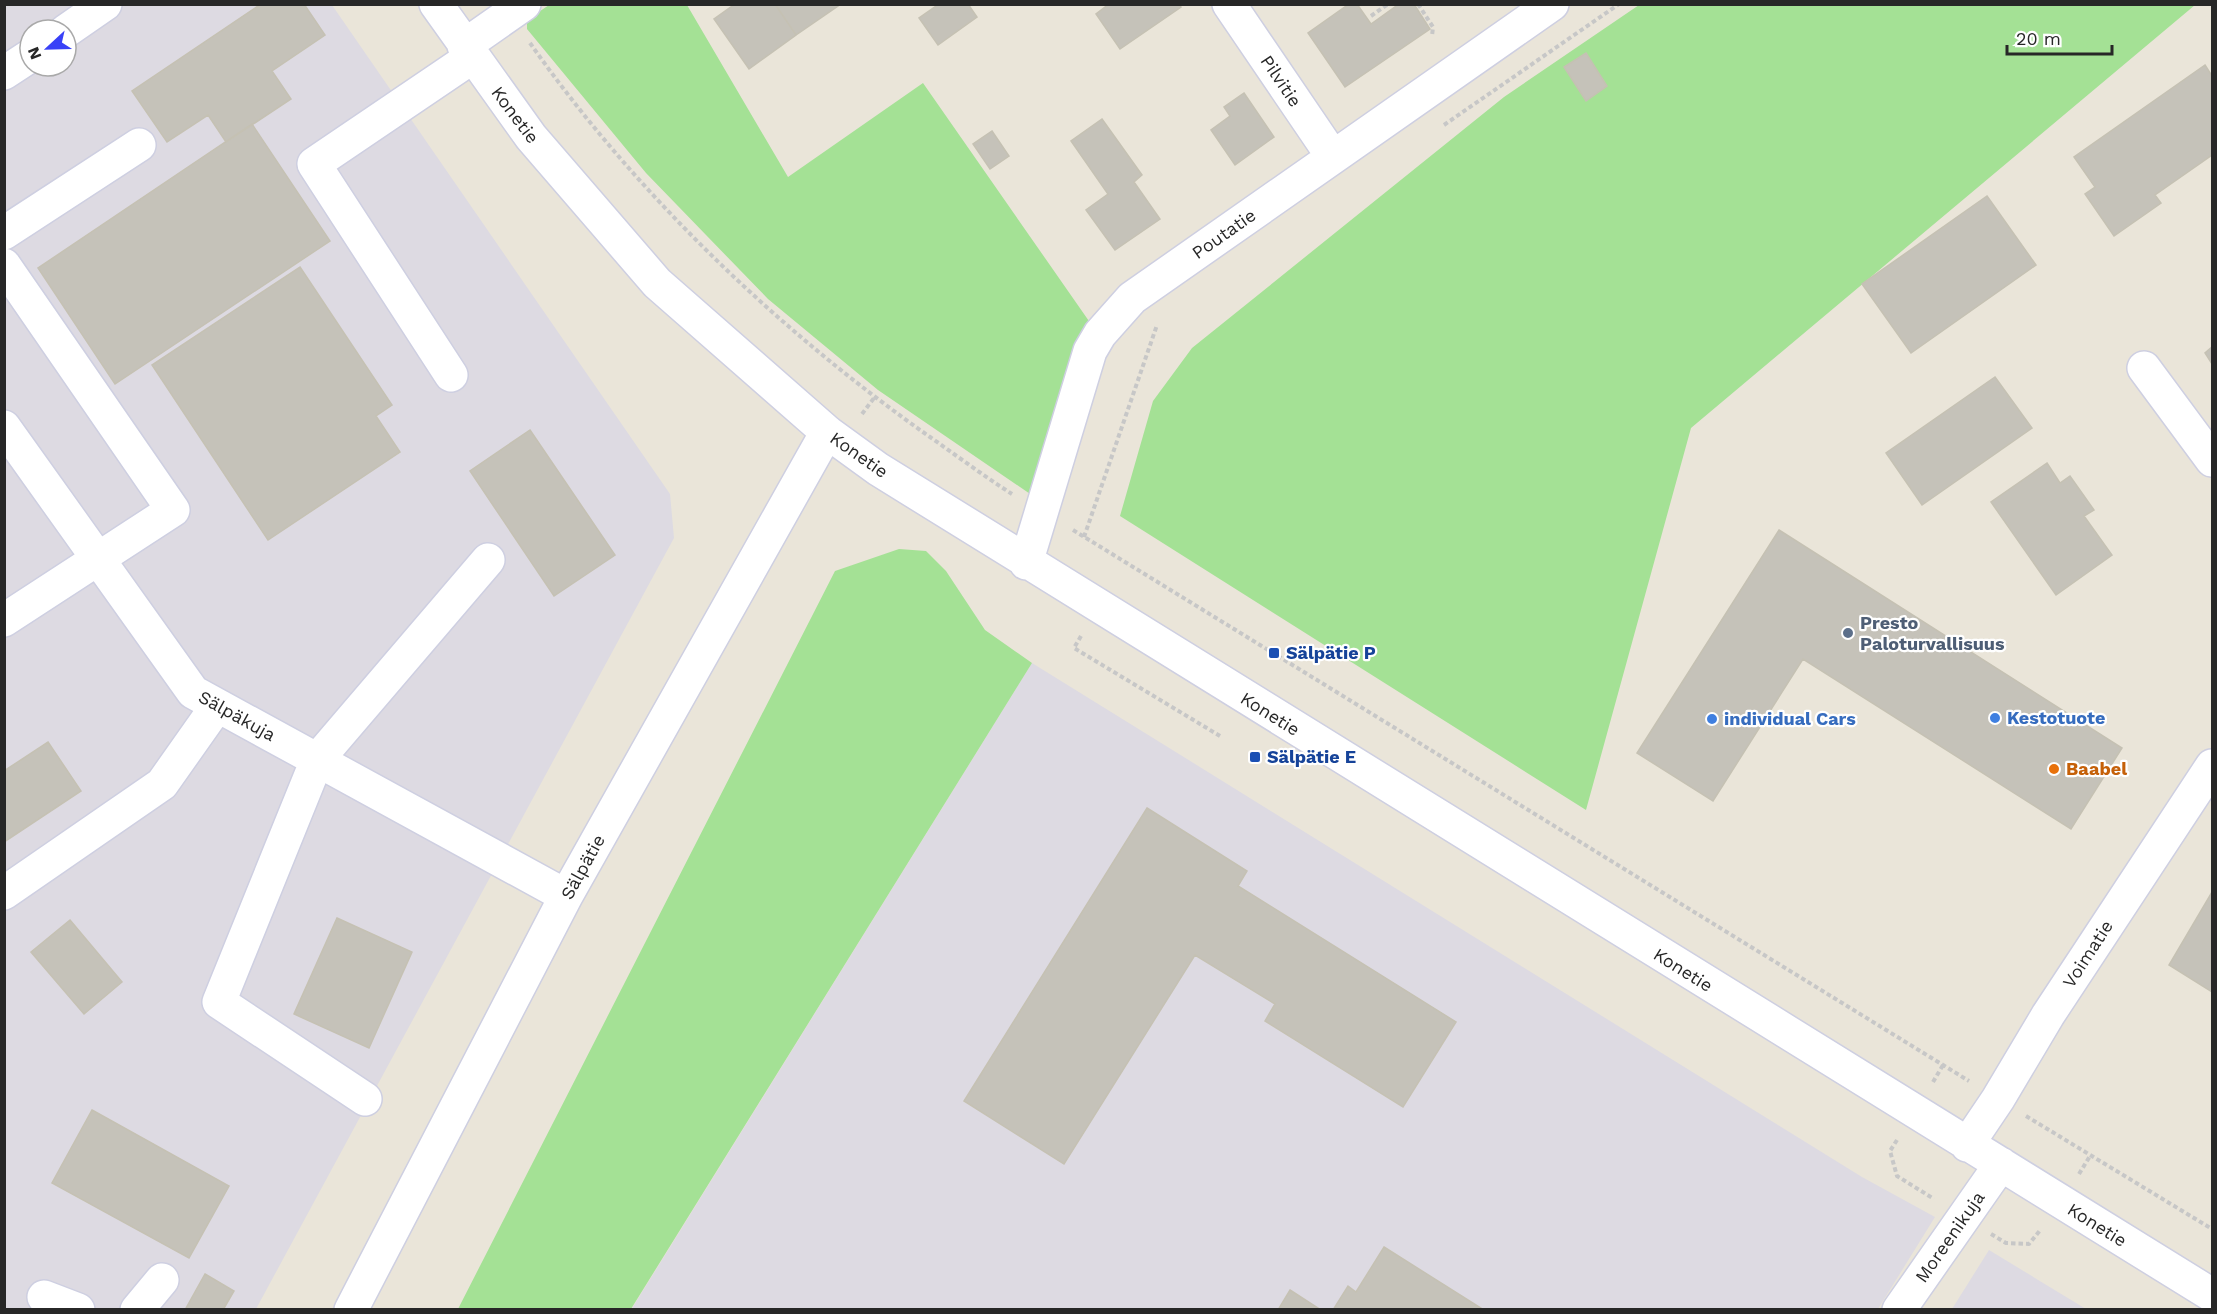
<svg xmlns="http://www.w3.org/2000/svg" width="2217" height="1314" viewBox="0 0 2217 1314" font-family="'Work Sans',sans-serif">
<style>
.industrial{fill:#dddae2;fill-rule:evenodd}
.green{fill:#a4e195}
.building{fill:#c5c2b9;stroke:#c5c1b3;stroke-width:1.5}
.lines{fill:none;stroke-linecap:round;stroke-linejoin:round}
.minor-casing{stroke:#cecfe1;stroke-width:36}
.path{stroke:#c7c7c7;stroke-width:4;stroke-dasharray:4.5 3;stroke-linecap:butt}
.minor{stroke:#fff;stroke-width:33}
.service-dot{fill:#5c6f8a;stroke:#fff;stroke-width:2}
.transit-dot{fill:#1a4fb4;stroke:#fff;stroke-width:2}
.shop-dot{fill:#3f7fe0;stroke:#fff;stroke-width:2}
.food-dot{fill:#e8710a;stroke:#fff;stroke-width:2}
.labels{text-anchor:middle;stroke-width:4.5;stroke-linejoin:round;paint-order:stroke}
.street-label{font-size:18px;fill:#272727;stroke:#fff}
.service-label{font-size:18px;font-weight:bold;fill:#4e5e75;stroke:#fff;text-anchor:start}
.transit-label{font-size:18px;font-weight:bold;fill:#164399;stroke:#fff;text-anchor:start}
.shop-label{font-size:18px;font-weight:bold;fill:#366cbe;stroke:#fff;text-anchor:start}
.food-label{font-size:18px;font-weight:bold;fill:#c56008;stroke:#fff;text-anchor:start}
</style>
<rect width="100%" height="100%" fill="#eae5d9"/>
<path class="industrial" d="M5,5H332L670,494L674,538L256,1309L5,1310ZM30,30H66V66H30Z
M1032,663L1862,1177L1935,1217L1878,1309L631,1310Z
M1989,1250L2086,1309H1952Z"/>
<path class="green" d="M549,5H687L788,177L923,83L1091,324L1036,498L878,390L768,299L646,173L527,29V20Z
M1639,5H2195L1691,428L1586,810L1120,516L1153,401L1192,348L1504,97Z
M899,549L926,551L946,571L985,630L1032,663L631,1309H458L835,571Z"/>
<path class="building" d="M261,4H304L325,35L272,71L291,99L226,142L208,115L167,142L132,91Z
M735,4H775L796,35L749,69L714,19Z
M775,4H841L796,35Z
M939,4H968L977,17L938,45L919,18Z
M1109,4H1179L1181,7L1120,49L1096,14Z
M1349,4H1357L1371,24L1399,4H1414L1430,29L1345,87L1308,33Z
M1586,53L1607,86L1586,101L1564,67Z
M2205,65L2212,76V155L2155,195L2161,203L2114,236L2085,194L2095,187L2074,157Z
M1244,93L1274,137L1235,165L1211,130L1230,116L1224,107Z
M1102,119L1142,175L1134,182L1160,219L1115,250L1086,210L1108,194L1071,141Z
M252,124L330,241L115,384L38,268Z
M992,131L1009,156L990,169L973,144Z
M1987,196L2036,265L1911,353L1862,284Z
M300,267L392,405L376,416L400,452L268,540L152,365Z
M2212,347V364L2205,353Z
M1995,377L2032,428L1922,505L1886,453Z
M530,430L615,555L554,596L470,471Z
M2047,463L2060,483L2070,476L2094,510L2084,516L2112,555L2056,595L1991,502Z
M1779,530L2122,748L2071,829L1803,659L1713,801L1637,753Z
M48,742L81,791L4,842V771Z
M1147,808L1247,871L1238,886L1456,1022L1403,1107L1265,1021L1275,1004L1195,955L1064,1164L964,1101Z
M2212,892V992L2169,965Z
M337,918L412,952L369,1048L294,1014Z
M70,920L122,982L84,1014L31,952Z
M92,1110L229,1186L189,1258L52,1183Z
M1384,1247L1484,1310H1333L1348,1286L1356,1292Z
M205,1274L234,1291L223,1310H185Z
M1290,1290L1321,1310H1278Z"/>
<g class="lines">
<g class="minor-casing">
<path id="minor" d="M436,4L531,137L657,283L827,432L878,469L2212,1295
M1229,4L1333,157
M66,31L105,4
M464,46L524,4
M4,73L30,56
M4,233L139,145
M4,265L173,510L4,620
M2144,368L2212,460
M451,375L314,164L472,57
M4,427L193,692L566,896
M1026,563L1090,351L1100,334L1132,298L1552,4
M4,893L162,784L217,706
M365,1099L219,1002L317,760L488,560
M1967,1145L1998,1099L2048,1015L2212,766
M44,1297L78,1310
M137,1310L162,1280
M351,1310L566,896L827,432
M1899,1310L2001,1164"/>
</g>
<path class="path" d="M1418,4L1433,27L1432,36
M1371,16L1388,4
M530,43C636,194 779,331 930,437C957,456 984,476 1012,494
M1444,125L1619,4
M862,414L874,398
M1073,530L1969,1081
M1084,537L1157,325
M1081,636L1074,648L1220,736
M1933,1082L1943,1065
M2026,1116L2212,1229
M1897,1140L1890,1151L1897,1176L1934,1199
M2079,1174L2090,1156
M1991,1234L2006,1243L2029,1244L2041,1229"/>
<use href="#minor" class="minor"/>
</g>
<circle class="service-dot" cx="1848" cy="633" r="6"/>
<g class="transit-dot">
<rect x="1268" y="647" width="12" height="12" rx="3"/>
<rect x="1249" y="751" width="12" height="12" rx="3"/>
</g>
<g class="shop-dot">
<circle cx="1995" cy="718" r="6"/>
<circle cx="1712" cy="719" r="6"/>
</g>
<circle class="food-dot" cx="2054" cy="769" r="6"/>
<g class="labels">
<g class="street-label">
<text transform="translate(1281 81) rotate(56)" y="6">Pilvitie</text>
<text transform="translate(515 115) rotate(53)" y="6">Konetie</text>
<text transform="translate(1224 234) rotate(-35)" y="6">Poutatie</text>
<text transform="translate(859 455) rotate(35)" y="6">Konetie</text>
<text transform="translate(1270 714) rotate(32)" y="6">Konetie</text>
<text transform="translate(237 716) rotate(29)" y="6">Sälpäkuja</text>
<text transform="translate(583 867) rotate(-61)" y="6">Sälpätie</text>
<text transform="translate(2088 954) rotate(-57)" y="6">Voimatie</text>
<text transform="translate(1683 970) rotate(32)" y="6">Konetie</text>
<text transform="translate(2097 1225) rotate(32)" y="6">Konetie</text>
<text transform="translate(1950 1237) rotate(-55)" y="6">Moreenikuja</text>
</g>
<g class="service-label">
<text x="1860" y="629">Presto<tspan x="1860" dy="21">Paloturvallisuus</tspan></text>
</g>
<g class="transit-label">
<text x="1286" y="659">Sälpätie P</text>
<text x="1267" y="763">Sälpätie E</text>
</g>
<g class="shop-label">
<text x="2007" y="724">Kestotuote</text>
<text x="1724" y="725">individual Cars</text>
</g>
<g class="food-label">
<text x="2066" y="775">Baabel</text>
</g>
</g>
<rect width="2217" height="1314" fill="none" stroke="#272727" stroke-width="12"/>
<g transform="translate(48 48) rotate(248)"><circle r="28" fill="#ffffff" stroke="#a9a9a9" stroke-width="1.5"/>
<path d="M0-4.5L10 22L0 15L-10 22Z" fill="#3941f7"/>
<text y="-9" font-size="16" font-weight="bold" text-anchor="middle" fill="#272727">N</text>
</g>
<path d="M2007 45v9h105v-9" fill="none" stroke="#272727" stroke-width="3"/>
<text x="2016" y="45" font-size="18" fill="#272727" stroke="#ffffff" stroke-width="4.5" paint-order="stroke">20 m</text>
</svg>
